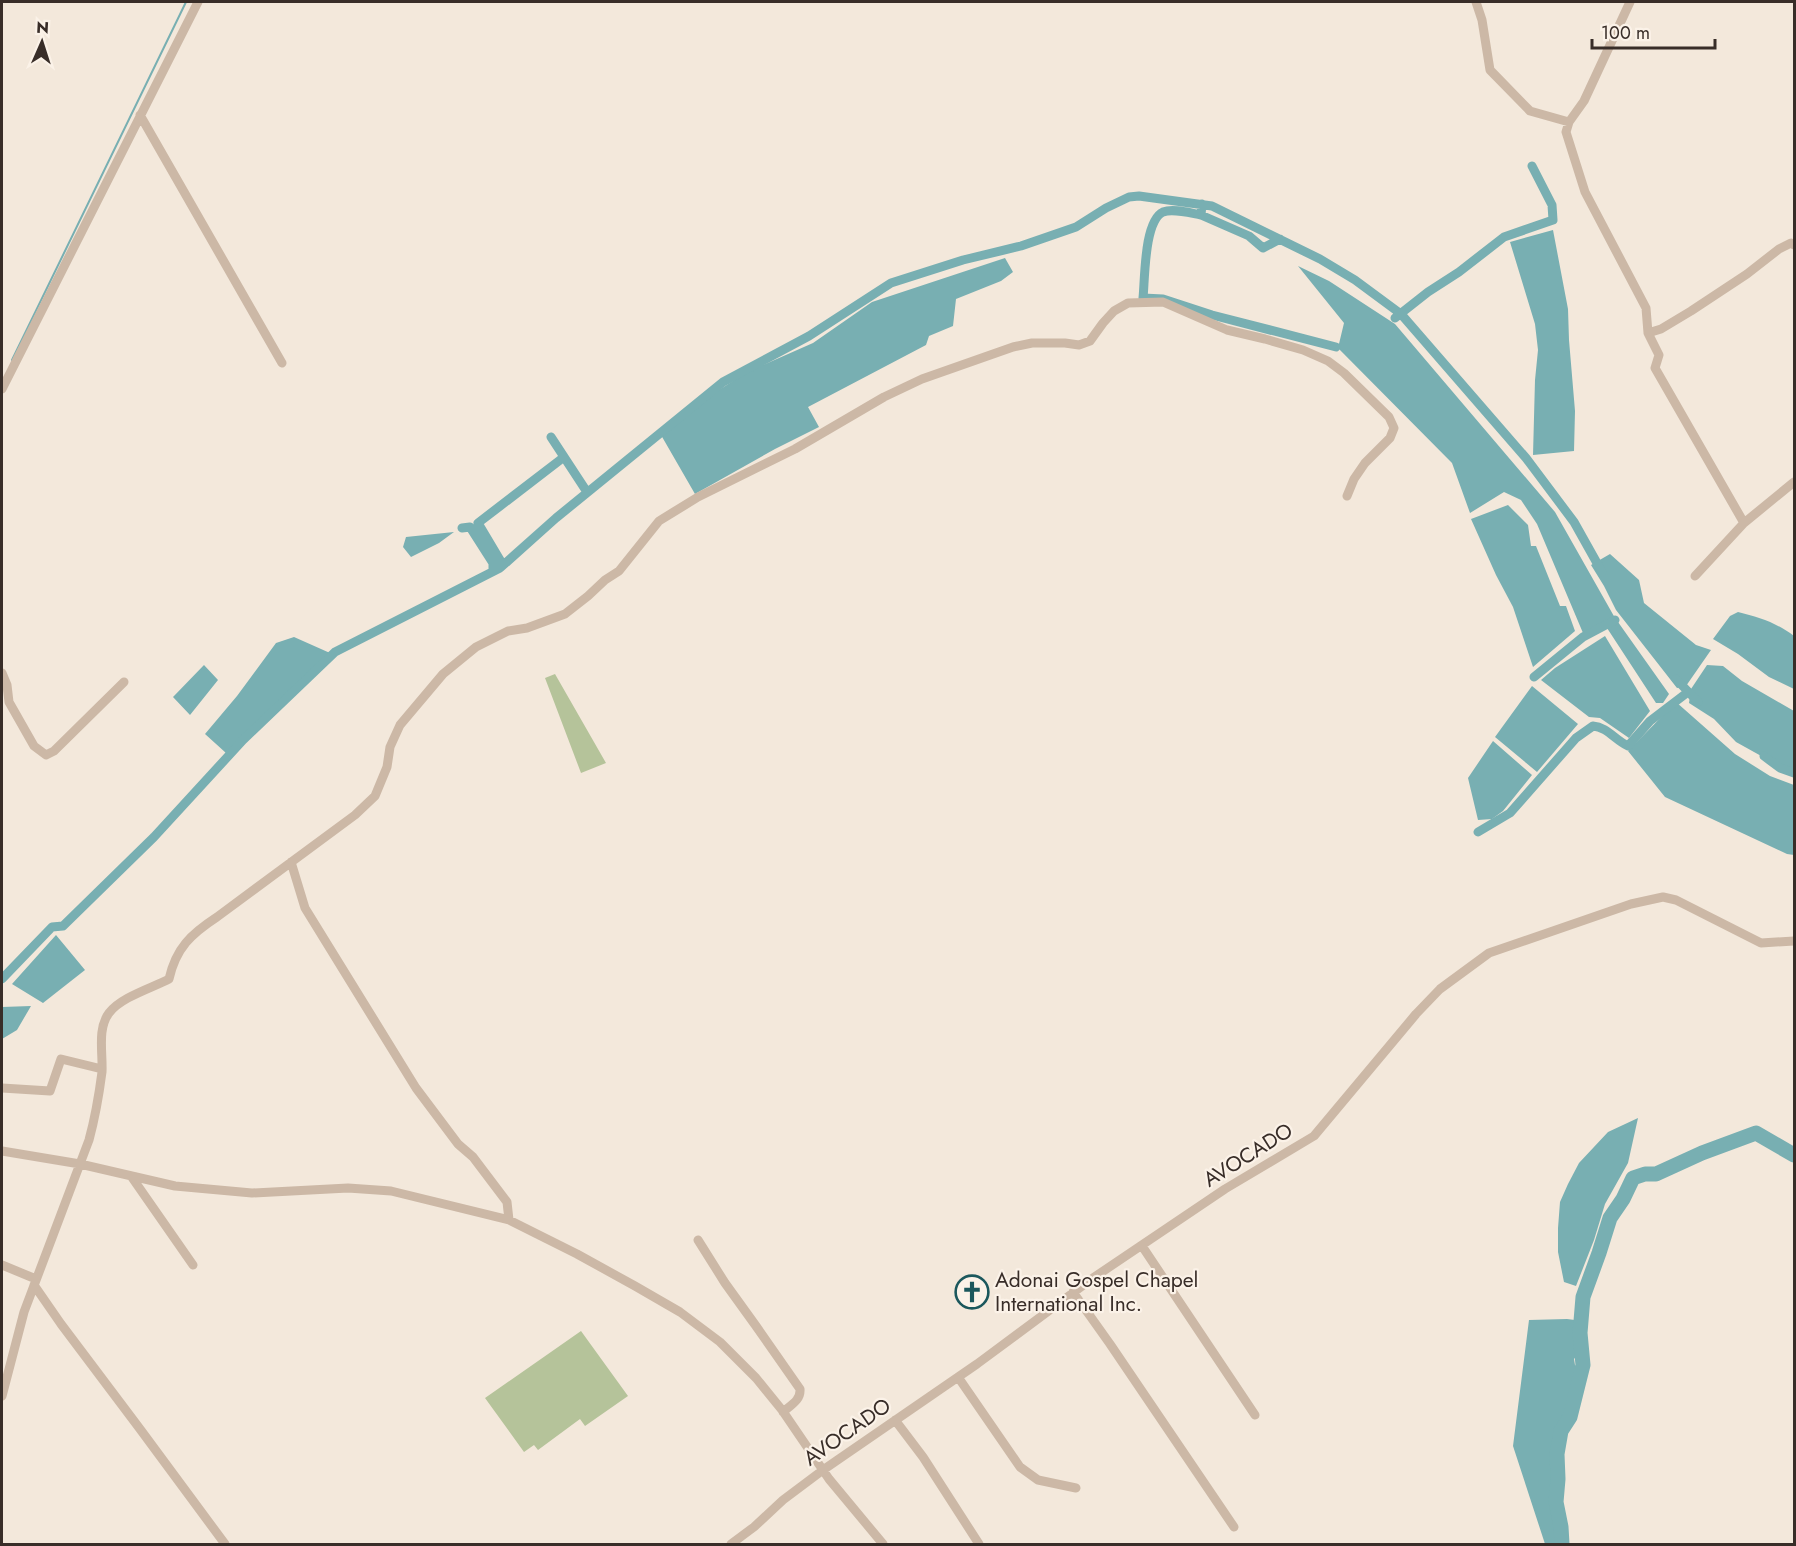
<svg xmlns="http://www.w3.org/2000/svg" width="1796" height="1546" viewBox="0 0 1796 1546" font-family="Jost,sans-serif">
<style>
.green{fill:#b5c39a}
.water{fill:#78afb2}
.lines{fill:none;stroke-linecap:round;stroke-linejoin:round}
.stream{stroke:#78afb2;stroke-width:2}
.canal{stroke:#78afb2;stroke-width:9}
.river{stroke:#78afb2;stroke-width:15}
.minor{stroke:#ccb8a6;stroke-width:9}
.labels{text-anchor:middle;stroke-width:4.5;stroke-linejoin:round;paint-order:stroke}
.street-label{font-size:21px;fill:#382d28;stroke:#fbf2e8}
.poi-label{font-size:21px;fill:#382d28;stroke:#fbf2e8;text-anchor:start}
</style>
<rect width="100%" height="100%" fill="#f3e8db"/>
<path class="green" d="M555,674L606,763L581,773L545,678Z
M581,1331L628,1396L585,1426L580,1419L538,1450L534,1445L524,1452L485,1398Z"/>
<path class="water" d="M1553,230L1568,309L1569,340L1575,411L1574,451L1533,455L1535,380L1538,350L1535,324L1510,242Z
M1005,258L1013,272L1001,281L956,299L953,326L929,336L926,345L808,407L819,427L775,449L695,494L661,435L719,390L747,372L813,343L872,302Z
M1298,266L1329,281L1395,324L1555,512L1615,618L1583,633L1537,524L1521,500L1504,492L1470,513L1452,463L1338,348L1344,323Z
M1508,505L1528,525L1531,546H1536L1560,606H1566L1575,631L1533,667L1513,607L1496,575L1471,519Z
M454,532L439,543L411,557L403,547L406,537Z
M1610,554L1639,580L1644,603L1696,645L1711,650L1686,686L1677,688L1616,610L1604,586L1591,565Z
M1738,612C1759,617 1777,623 1794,636V689L1769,677L1738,654L1713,639L1730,616Z
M1618,622L1669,694L1663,703H1656L1607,628Z
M1605,636L1650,711L1629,738L1600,718L1589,717L1541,680L1555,668Z
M294,637L330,653L226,753L205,734L237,696L276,643Z
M204,665L218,680L190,715L173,697Z
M1707,665L1723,666L1742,681L1794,711V770L1772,762L1736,742L1714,719L1689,703L1691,689Z
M1532,686L1578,724L1537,772L1495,737Z
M1676,702L1735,754L1770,776L1794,785V855L1787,854L1665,797L1628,751Z
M1493,741L1532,775L1503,811L1492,819L1478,820L1468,778Z
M56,935L85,970L43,1003L12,984Z
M31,1006L17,1030L2,1039V1007Z
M1638,1118L1628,1163L1605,1204L1594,1240L1576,1286L1564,1282L1558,1252V1228L1560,1202L1568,1184L1579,1163L1608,1132Z
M1567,1319L1575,1320L1578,1354L1574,1359L1575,1365L1579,1373L1571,1392L1569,1405L1556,1430L1551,1453L1554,1527L1557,1544H1545L1513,1446L1529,1320Z"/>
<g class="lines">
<path class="stream" d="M12,360L186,2"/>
<path class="canal" d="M1202,204L1201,215C1190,213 1173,208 1163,212C1144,221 1145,279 1143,298L1163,299L1212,315L1336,347
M1201,215L1249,236L1263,248L1280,239
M1395,318L1428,292L1459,272L1504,237L1553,220L1552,205L1532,166
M551,437L587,492
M462,528L470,527L493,563V571
M503,565L478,523L564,457
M1534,677L1583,637L1615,620
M1676,679L1698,702
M1764,756L1780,768L1794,773
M1478,832L1510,813L1576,738L1593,726C1607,727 1615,740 1628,746L1650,721L1688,692
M2,979L52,927L63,926L154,837L243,740L335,652L500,568L556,518L723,382L809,336L891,283L963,260L1021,246L1076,227L1106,208L1129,197L1139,196L1212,206L1320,259L1355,280L1401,314L1526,458L1574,522L1602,572"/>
<path class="river" d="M1562,1544L1561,1527L1556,1502L1558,1479L1557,1454L1561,1431L1570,1417L1583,1365L1580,1333L1583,1297L1599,1253L1610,1218L1623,1199L1633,1178L1645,1174H1656L1702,1153L1756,1133L1794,1155"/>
<path class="minor" d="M1476,2L1482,20L1490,70L1530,111L1569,122
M1630,2L1584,101L1569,122L1566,132L1585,192L1646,308L1648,333L1659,355L1655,368L1744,523L1695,576
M140,115L282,363
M1648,333L1661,329L1691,311L1747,274L1779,249L1791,243L1794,245
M2,389L198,2
M1744,523L1794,482
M2,673L7,685L9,702L34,746L46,755L54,751L124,682
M291,862L305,908L416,1088L458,1144L473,1157L507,1202L509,1220
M2,1088L50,1091L61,1059L102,1069
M2,1151L80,1164L175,1186L252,1193L348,1188L391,1191L509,1220L577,1254L635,1286L680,1312L720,1342L756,1378L782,1410L829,1479L883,1544
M131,1176L193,1265
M698,1240L725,1283L756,1326L800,1389C801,1400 791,1405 783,1412
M1142,1246L1255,1415
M2,1265L36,1279
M34,1285L61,1324L140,1429L225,1544
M1073,1292L1110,1344L1234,1527
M958,1377L1020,1467L1038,1480L1076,1488
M2,1396L24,1312L89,1140C95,1118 99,1095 102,1072C103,1053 97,1029 109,1013C121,997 152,988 169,979C176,948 191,934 217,917L355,815L375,796L387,767L390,747L400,725L443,674L476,647L508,631L527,628L565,614L588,596L605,580L619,571L659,521L698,497L795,449L884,397L922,379L1013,347L1032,343H1065L1079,345L1090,341L1103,323L1114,311L1128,303L1163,302L1227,330L1265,339L1303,350L1328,361L1344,373L1389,417L1394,428L1390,438L1365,463L1354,479L1347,496
M895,1420L923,1457L979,1544
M731,1544L754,1527L783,1500L823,1470L977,1364L1093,1278L1225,1189L1314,1136L1416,1014L1440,989L1489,953L1631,904L1663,897L1676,900L1761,943L1794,941"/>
</g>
<defs>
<g id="church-ring" transform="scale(1.725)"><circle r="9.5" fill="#fbf2e8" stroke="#1b575c" stroke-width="1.5"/><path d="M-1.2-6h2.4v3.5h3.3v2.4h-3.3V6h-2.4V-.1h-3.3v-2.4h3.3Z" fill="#1b575c"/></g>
</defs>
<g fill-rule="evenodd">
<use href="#church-ring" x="972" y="1292"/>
</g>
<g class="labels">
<g class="street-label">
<text transform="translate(1248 1155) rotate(-32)" y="7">AVOCADO</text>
<text transform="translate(847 1432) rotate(-35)" y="7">AVOCADO</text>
</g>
<g class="poi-label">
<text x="995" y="1287">Adonai Gospel Chapel<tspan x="995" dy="24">International Inc.</tspan></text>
</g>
</g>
<rect width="1796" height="1546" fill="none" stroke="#382d28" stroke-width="6"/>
<g transform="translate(42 42) rotate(3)" stroke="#fbf2e8" stroke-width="4.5" paint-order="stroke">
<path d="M0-4.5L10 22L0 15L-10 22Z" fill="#382d28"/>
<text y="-9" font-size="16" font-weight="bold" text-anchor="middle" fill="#382d28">N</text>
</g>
<path d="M1592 39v9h123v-9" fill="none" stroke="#382d28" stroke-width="3"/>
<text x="1601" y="39" font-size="18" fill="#382d28" stroke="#fbf2e8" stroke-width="4.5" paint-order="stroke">100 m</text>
</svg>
